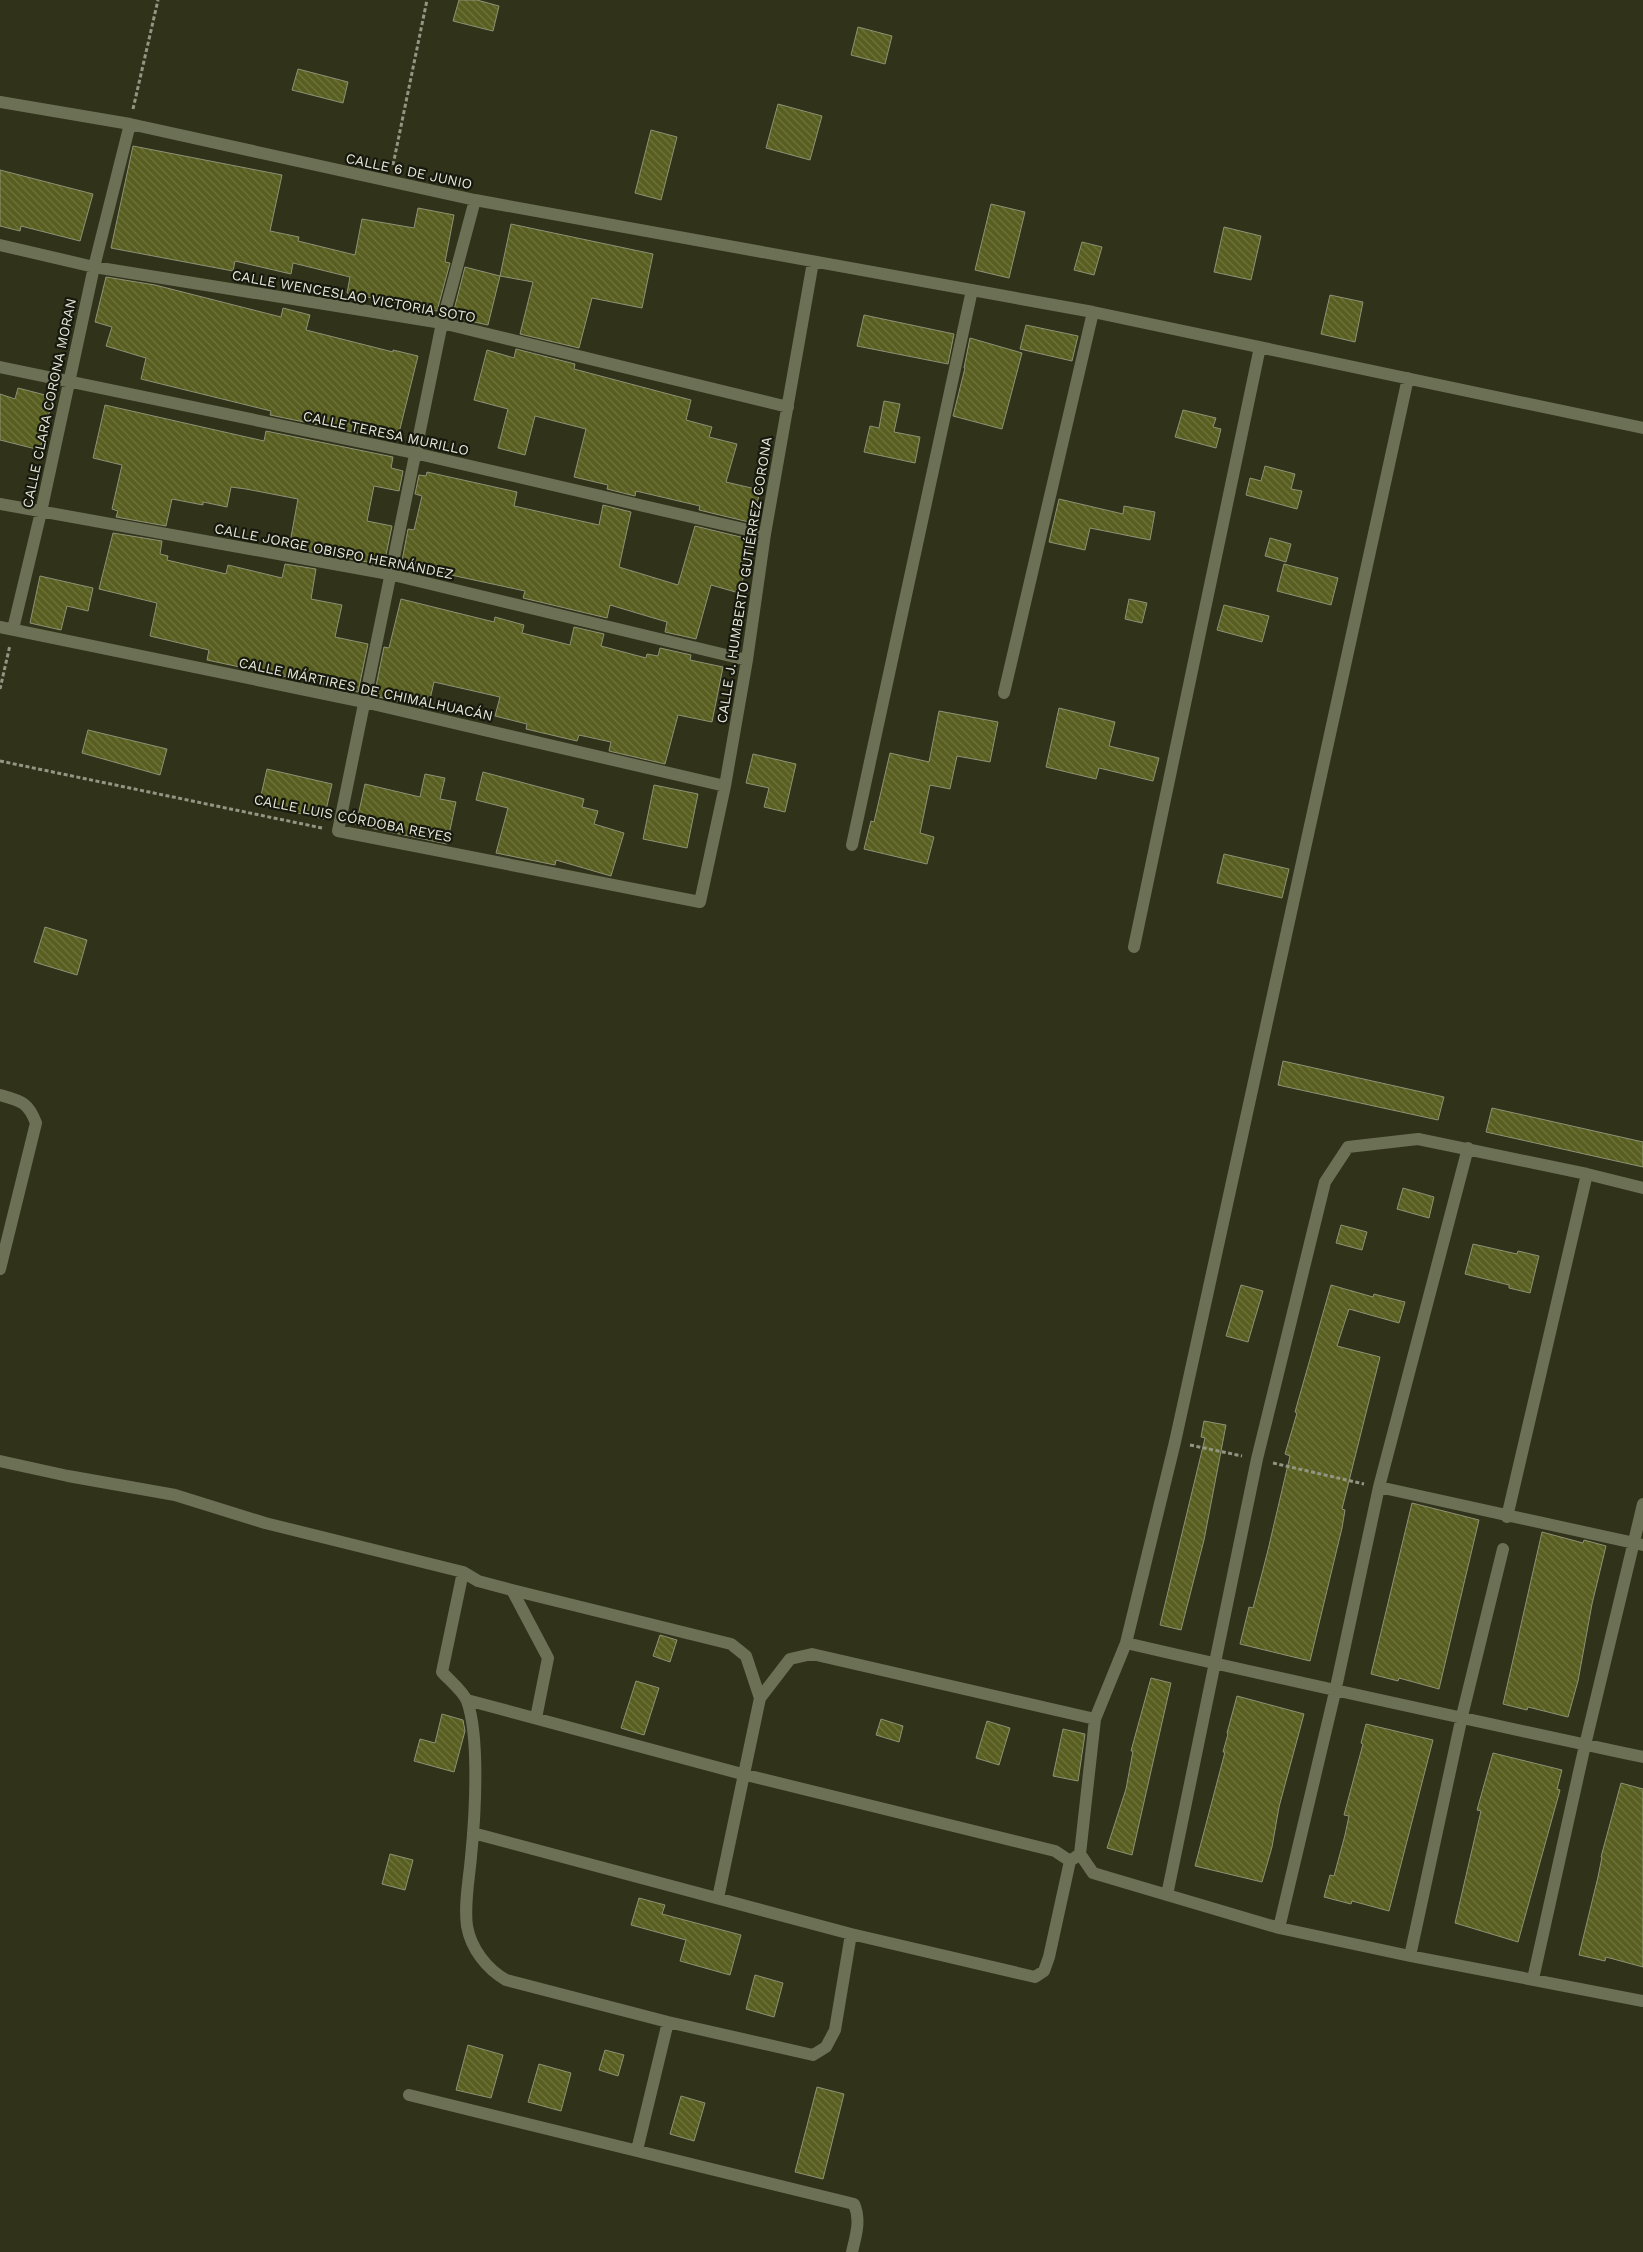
<svg xmlns="http://www.w3.org/2000/svg" width="1643" height="2252" viewBox="0 0 1643 2252" font-family="'Work Sans',sans-serif">
<style>
.building{fill:url(#building-back-hatch);stroke:#8e9276}
.lines{fill:none;stroke-linecap:round;stroke-linejoin:round}
.path{stroke:#939683;stroke-width:3;stroke-dasharray:4 2.5;stroke-linecap:butt}
.minor{stroke:#6c7055;stroke-width:12}
.labels{text-anchor:middle;stroke-width:4.5;stroke-linejoin:round;paint-order:stroke}
.street-label{font-size:14px;fill:#e6e9da;stroke:#18190e}
</style>
<defs>
<pattern id="building-back-hatch" width="6" height="6" patternUnits="userSpaceOnUse" patternTransform="scale(1.25)"><rect width="6" height="6" fill="#585e1f"/><path d="M-1 5l2 2M0 0l6 6M5-1l2 2" fill="none" stroke="#70753f"/></pattern>
</defs>
<rect width="100%" height="100%" fill="#30321a"/>
<path class="building" d="M459,0H477L499,6L493,31L453,21Z
M858,27L892,36L885,64L851,55Z
M298,69L348,82L343,103L292,90Z
M778,104L822,116L810,160L766,148Z
M651,130L677,137L661,200L635,193Z
M133,146L282,175L270,231L299,237L298,241L355,255L362,219L414,228L418,208L454,215L445,262L450,263L437,311L347,293L350,277L293,263L291,274L235,261L233,271L111,248Z
M0,170L93,194L80,241L21,226L20,231L0,226Z
M991,204L1025,212L1009,278L975,270Z
M511,224L653,254L642,308L592,298L579,348L520,334L533,282L500,276Z
M1224,227L1261,236L1251,280L1214,272Z
M1082,242L1102,247L1094,275L1074,270Z
M465,267L500,276L488,325L456,318L457,314H453Z
M106,277L155,285L281,317L283,308L310,315L306,330L393,352V350L418,356L397,441L270,415L271,411L141,379L146,358L106,346L112,327L95,322Z
M1330,295L1363,302L1355,342L1321,334Z
M864,315L954,334L948,364L857,346Z
M1026,325L1078,336L1072,361L1020,349Z
M970,338L1022,353L1002,429L953,416L965,368H964Z
M516,349L575,364L574,369L691,400L686,420L712,427L709,437L737,444L726,482L760,490L753,523L699,510L700,506L636,491L635,496L607,489L608,485L574,477L586,429L535,416L525,455L498,448L508,409L474,400L487,350L514,358Z
M18,388L53,397L40,450L0,440V394L15,399Z
M884,401L900,404L894,432L920,437L915,463L864,452L870,426L879,428Z
M105,405L264,441L266,431L393,457L391,468L403,471L399,491L374,486L367,521L392,526L384,565L289,548L298,499L246,489L231,487L227,507L203,502V505L172,499L166,526L116,517L118,511L112,509L122,465L93,458Z
M1183,410L1216,418L1213,427L1221,429L1216,448L1175,437Z
M1265,466L1295,474L1291,489L1302,491L1297,509L1246,495L1250,478L1261,481Z
M427,472L517,492L514,506L599,525L603,505L631,512L619,567L678,585L695,526L749,539L753,542L739,593L711,585L696,639L665,632L667,622L610,605L607,618L523,598L525,591L437,572L438,569L402,561L408,529L414,530L422,496L415,494L419,475L426,476Z
M1059,499L1123,514L1124,506L1155,512L1150,540L1090,528L1085,550L1049,542Z
M113,533L162,541L160,554L168,556L167,560L226,574L228,565L282,578L285,564L316,569L311,599L342,605L335,637L368,644L358,692L207,660L209,650L150,636L157,603L99,589Z
M1270,538L1291,544L1286,562L1265,556Z
M1284,564L1338,578L1331,605L1277,591Z
M40,576L93,588L88,611L67,606L61,630L30,623Z
M401,599L494,622L495,617L524,625L522,633L570,645L574,627L604,634L601,646L646,658L647,654L658,656L660,648L691,655L690,660L723,667L712,722L678,715L665,764L609,751L611,742L579,735L577,741L526,729L527,724L495,716L500,697L434,682L428,708L374,696L384,647L389,648Z
M1129,599L1147,603L1142,623L1125,619Z
M1224,605L1269,616L1262,642L1217,630Z
M1059,708L1115,722L1109,746L1159,758L1153,781L1099,768L1096,779L1046,767Z
M939,711L998,722L990,762L957,756L950,789L930,785L920,833L934,837L927,864L864,849L871,821L874,822L890,753L929,762Z
M88,730L167,749L160,775L82,753Z
M753,754L796,764L785,812L764,807L769,788L746,783Z
M267,769L332,784L324,819L259,804Z
M483,772L584,799L582,807L598,811L594,824L624,833L611,876L556,860L555,865L496,853L508,808L476,800Z
M425,774L445,778L440,799L456,802L447,844L356,825L365,784L420,797Z
M654,785L698,794L687,848L643,839Z
M1224,854L1289,869L1282,898L1217,883Z
M45,927L87,940L77,975L34,962Z
M1283,1061L1444,1097L1438,1120L1278,1085Z
M1492,1108L1643,1142V1167L1486,1132Z
M1403,1188L1434,1197L1429,1218L1397,1209Z
M1341,1225L1367,1232L1362,1250L1336,1243Z
M1473,1244L1517,1254L1518,1251L1539,1256L1530,1293L1509,1288V1285L1465,1274Z
M1241,1285L1263,1291L1248,1342L1226,1336Z
M1331,1285L1373,1297L1374,1294L1405,1302L1399,1323L1349,1309L1337,1346L1380,1357L1342,1509L1345,1510L1342,1528L1310,1661L1240,1644L1249,1607L1253,1608L1268,1550L1290,1456L1285,1454L1297,1413L1295,1412Z
M1204,1421L1226,1425L1204,1540L1181,1630L1160,1625L1205,1438L1201,1437Z
M1412,1503L1479,1520L1439,1689L1399,1678L1398,1681L1371,1674Z
M1542,1532L1583,1543L1584,1540L1606,1546L1592,1604L1578,1681L1568,1717L1528,1707L1527,1710L1503,1704Z
M660,1635L677,1640L670,1662L653,1656Z
M1151,1678L1171,1683L1132,1855L1107,1848L1126,1789L1133,1751H1131Z
M636,1681L659,1688L644,1735L621,1728Z
M1237,1696L1304,1714L1279,1807L1272,1847L1262,1882L1195,1866L1225,1752H1223L1228,1734L1227,1733Z
M442,1714L463,1720L465,1731L454,1772L414,1761L420,1739L435,1743Z
M881,1719L903,1726L899,1742L876,1735Z
M987,1721L1010,1728L999,1765L976,1758Z
M1366,1724L1433,1740L1389,1911L1352,1901L1351,1904L1324,1897L1330,1875L1334,1876L1345,1835L1349,1816L1344,1815L1363,1744L1361,1743Z
M1063,1729L1085,1734L1078,1781L1053,1776Z
M1493,1753L1562,1770L1557,1789L1560,1790L1518,1942L1455,1923L1481,1811L1477,1810Z
M1621,1783L1643,1789V1967L1606,1957L1605,1961L1579,1955L1598,1877L1602,1857H1601Z
M390,1854L413,1860L405,1890L382,1884Z
M639,1898L665,1905L662,1914L741,1935L730,1975L680,1961L686,1940L631,1925Z
M755,1975L783,1983L774,2017L746,2009Z
M468,2045L503,2055L491,2098L456,2090Z
M605,2050L624,2055L618,2076L599,2070Z
M539,2064L571,2073L561,2111L528,2102Z
M817,2087L844,2094L823,2179L795,2172Z
M681,2096L705,2103L694,2141L670,2134Z"/>
<g class="lines">
<path class="path" d="M133,109L158,0
M393,165L427,0
M0,689L10,645
M0,761L322,828
M1190,1445L1242,1456
M1273,1463L1364,1484"/>
<path class="minor" d="M0,102L130,124L475,200L1093,312L1643,428
M475,200L442,323L338,831L700,902L725,786L747,660L765,534L813,262
M0,245L94,267L442,323L788,407
M0,367L414,453L765,534
M1408,378L1175,1442L1126,1643L1095,1719L1080,1854L1093,1873L1279,1928L1410,1956L1643,2001
M0,504L389,574L747,660
M0,627L364,702L725,786
M13,629L41,512L94,267L130,124
M1004,693L1093,312
M852,845L972,290
M1134,947L1260,347
M0,1095C21,1101 28,1102 36,1123L0,1269
M0,1461L68,1476L175,1495L265,1523L463,1572
M1379,1487L1643,1545
M1507,1517L1587,1174
M512,1590L548,1658L536,1718
M1126,1643C1298,1683 1471,1720 1643,1757
M760,1698L746,1656L731,1644L512,1590L478,1581L463,1572L442,1672C449,1680 463,1691 467,1701C480,1737 475,1818 471,1857C469,1880 464,1904 467,1926C471,1949 487,1969 506,1980L668,2022L813,2055L826,2047L835,2030L851,1934
M467,1700L742,1774L1055,1851L1070,1861
M473,1833L851,1934L1035,1977L1044,1971L1049,1957L1070,1861L1080,1854
M1167,1895L1257,1459L1325,1182L1348,1147L1418,1139L1587,1174L1643,1188
M718,1898L760,1698L790,1659L812,1654L1095,1719
M1279,1928L1335,1692L1379,1487L1468,1148
M1410,1956L1462,1716L1503,1549
M1533,1979L1585,1745L1643,1504
M409,2095L854,2204C861,2220 856,2235 852,2252
M637,2150L668,2022"/>
</g>
<g class="labels">
<g class="street-label">
<text transform="translate(409 171) rotate(12)" y="5">CALLE 6 DE JUNIO</text>
<text transform="translate(354 296) rotate(10)" y="5">CALLE WENCESLAO VICTORIA SOTO</text>
<text transform="translate(49 403) rotate(-78)" y="5">CALLE CLARA CORONA MORAN</text>
<text transform="translate(386 433) rotate(12)" y="5">CALLE TERESA MURILLO</text>
<text transform="translate(334 551) rotate(11)" y="5">CALLE JORGE OBISPO HERNÁNDEZ</text>
<text transform="translate(744 580) rotate(-81)" y="5">CALLE J. HUMBERTO GUTIÉRREZ CORONA</text>
<text transform="translate(366 689) rotate(12)" y="5">CALLE MÁRTIRES DE CHIMALHUACÁN</text>
<text transform="translate(353 818) rotate(11)" y="5">CALLE LUIS CÓRDOBA REYES</text>
</g>
</g>
</svg>
